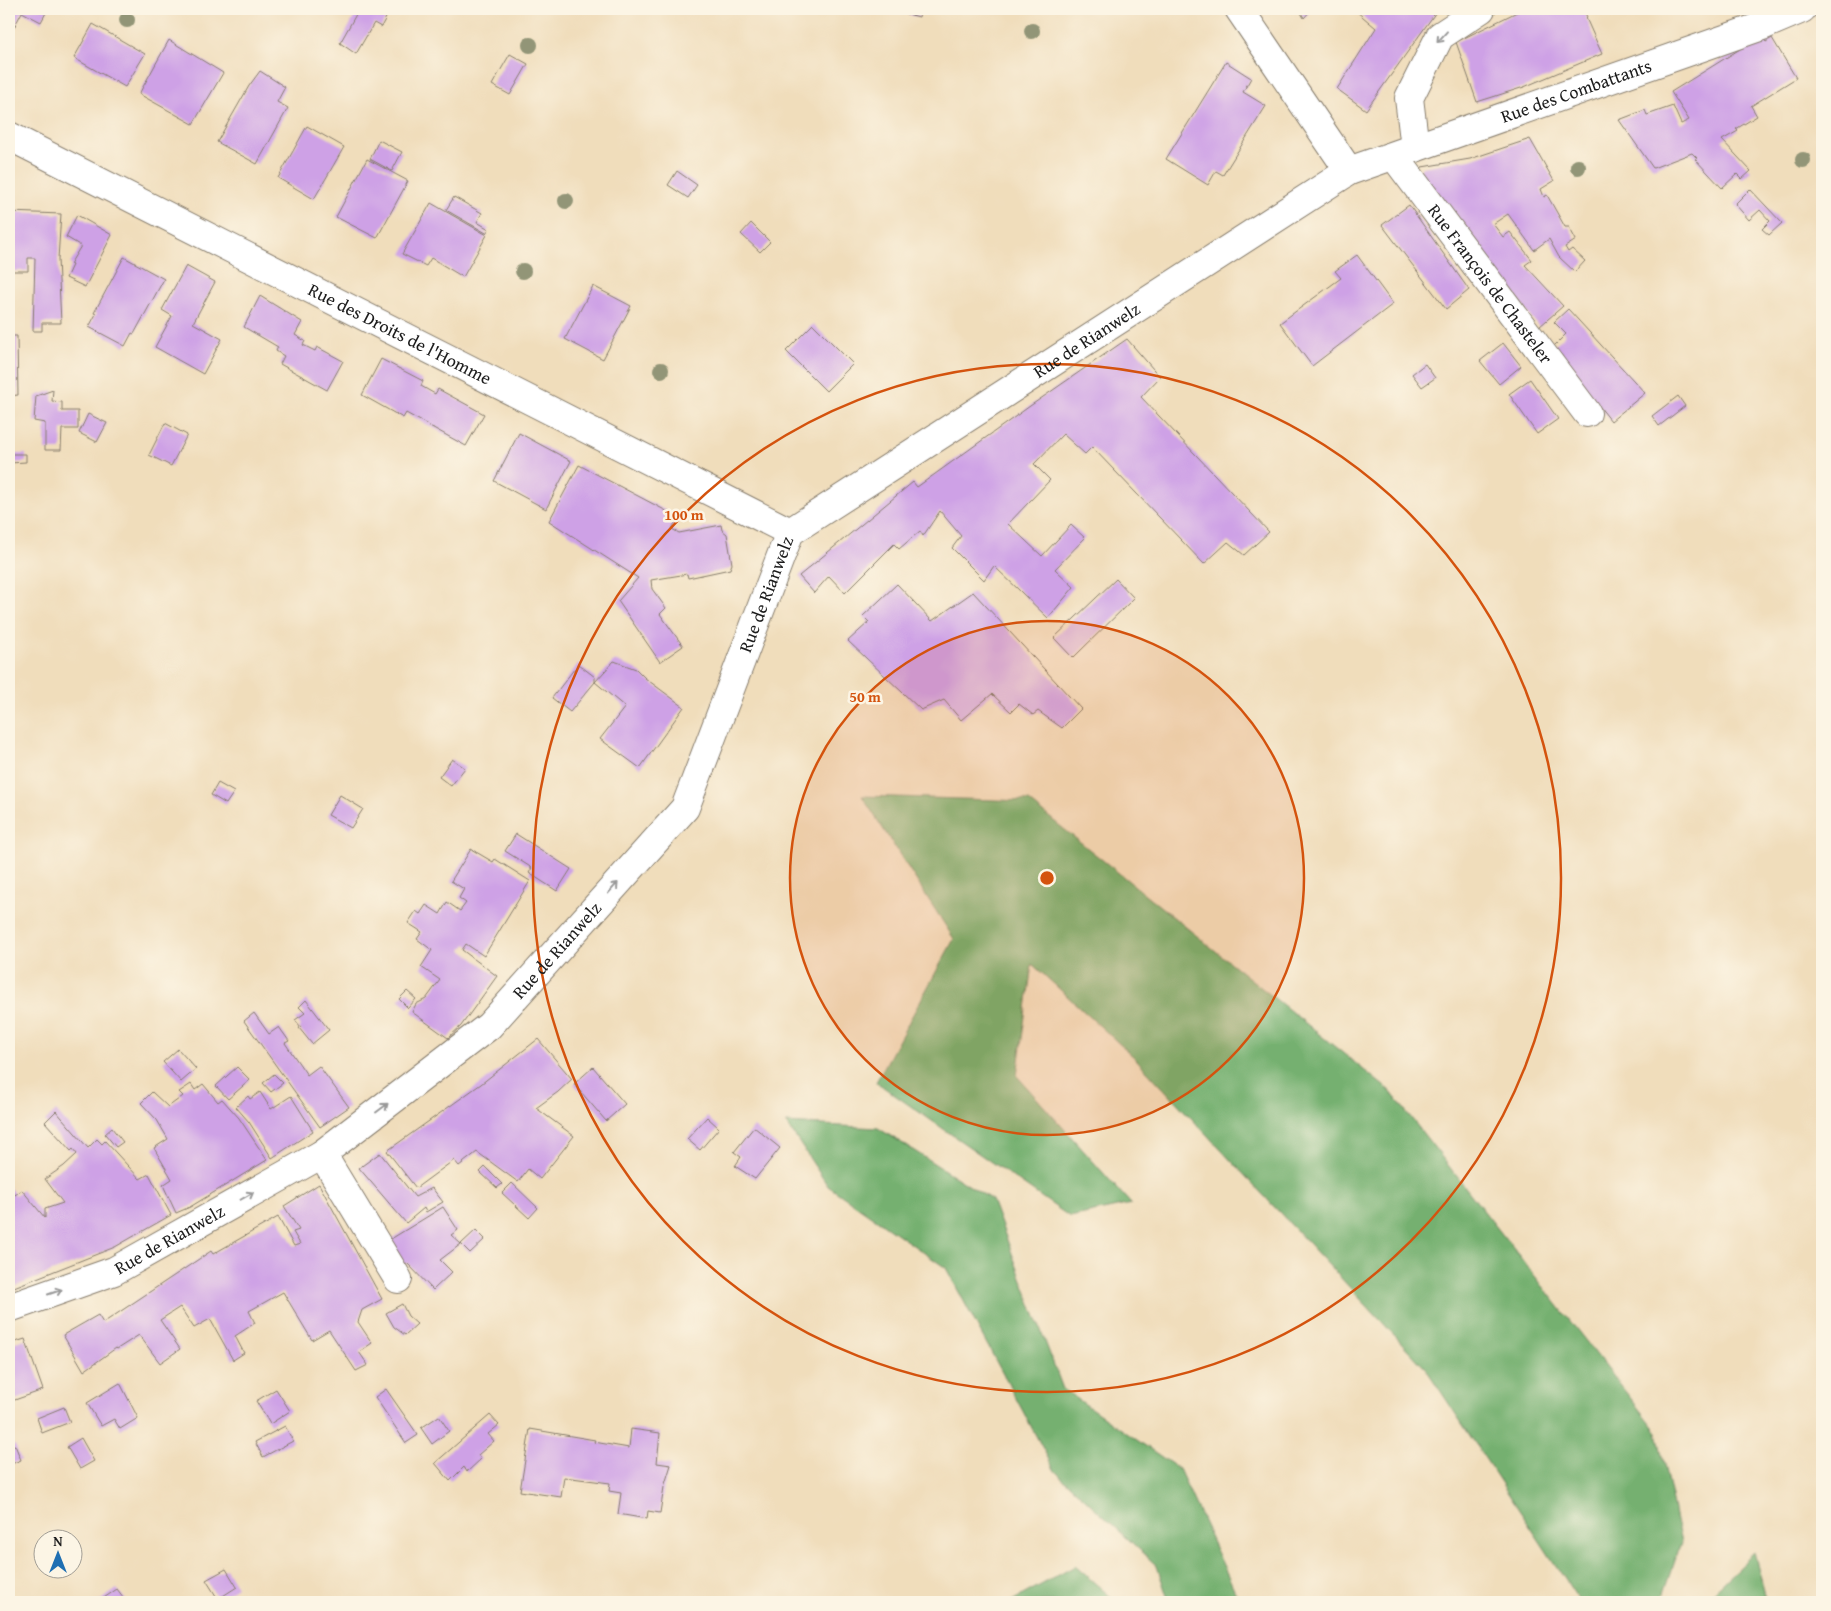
<svg xmlns="http://www.w3.org/2000/svg" width="1831" height="1611" viewBox="0 0 1831 1611" font-family="'Gentium Book Plus',serif">
<style>
.forest{fill:#74b070;stroke:#486646}
.building{fill:#cea1e6}
.lines{fill:none;stroke-linecap:round;stroke-linejoin:round}
.minor-casing{stroke:#867c6c;stroke-width:30}
.minor{stroke:#fff;stroke-width:28}
.tree{fill:#929577}
.oneway{stroke:#999}
.ring{fill:none;stroke:#d4530e;stroke-width:2.5}
.labels{text-anchor:middle;stroke-width:5;stroke-linejoin:round;paint-order:stroke}
.street-label{font-size:18px;fill:#1c1c1c;stroke:#fcf5e5}
.centre{fill:#d4530e;stroke:#fcf5e5;stroke-width:2.5}
.ring-label{font-size:15px;text-anchor:middle;font-weight:bold;fill:#d4530e;stroke:#fcf5e5;stroke-width:5;stroke-linejoin:round;paint-order:stroke}
</style>
<rect width="100%" height="100%" fill="#fcf5e5"/>
<filter id="ink" filterUnits="userSpaceOnUse"><feTurbulence type="fractalNoise" baseFrequency=".02" numOctaves="2"/><feDisplacementMap in="SourceGraphic" scale="10" xChannelSelector="R" yChannelSelector="G"/><feConvolveMatrix kernelMatrix="1 2 1 2 8 2 1 2 1" color-interpolation-filters="sRGB"/></filter>
<filter id="wash" filterUnits="userSpaceOnUse"><feTurbulence type="fractalNoise" baseFrequency=".0096" numOctaves="4" result="noise"/><feDisplacementMap in="SourceGraphic" scale="20" xChannelSelector="R" yChannelSelector="G"/><feGaussianBlur stdDeviation="1.12" result="paint"/><feColorMatrix in="noise" values="0 0 0 0 0 0 0 0 0 0 0 0 0 0 0 0 0 1.4 0 .05"/><feComposite in="paint" operator="in"/></filter>
<g filter="url(#wash)">
<rect width="100%" height="100%" fill="#f0ddbb"/>
<path class="forest" d="M862,796L1029,801L1390,1091L1657,1432L1681,1543L1661,1602H1580L1426,1369L1135,1058L1032,964L1017,1076L1131,1204L1070,1217L876,1082L954,939Z
M786,1123L878,1128L992,1200L1063,1389L1179,1469L1240,1602H1169L1157,1566L1055,1471L946,1268L828,1186Z
M1754,1553L1767,1602H1702L1703,1601Z
M1075,1566L1117,1602H1010Z"/>
<g id="blocks">
<path class="building" d="M9,9H48L41,22L22,12L9,37Z
M359,9H384L389,12L381,27L374,23L356,54L340,43Z
M887,9H921L919,17Z
M1299,9H1312L1304,18Z
M1357,9H1440L1436,12L1366,110L1337,89L1376,28L1356,11Z
M1523,9H1583L1587,17L1586,18L1602,54L1524,87L1477,102L1456,42Z
M93,24L145,54L125,87L74,58Z
M1761,36L1766,42L1772,38L1796,78L1751,106L1757,116L1736,129L1738,131L1722,140L1751,171L1742,179L1737,174L1722,188L1695,159L1697,158L1692,153L1653,168L1619,120L1645,110L1647,115L1673,106L1681,124L1689,120L1671,92Z
M169,40L223,73L193,124L139,94Z
M510,54L528,64L510,95L492,85Z
M1226,62L1251,78L1243,92L1266,106L1223,175L1216,171L1208,185L1166,159Z
M260,71L285,87L277,102L288,108L257,164L217,142L249,86Z
M307,126L344,147L314,199L278,178Z
M1530,139L1554,181L1541,189L1544,197L1547,195L1565,227H1569L1576,240L1565,247L1568,252L1572,249L1585,261L1575,272L1559,257L1549,239L1534,250L1508,214L1493,224L1503,237L1510,232L1532,260L1525,265L1563,306L1539,327L1418,175L1422,167L1470,159Z
M379,140L402,152L392,171L370,159Z
M367,159L408,181L377,238L336,217Z
M677,171L697,185L688,198L668,185Z
M1750,189L1782,223L1769,235L1762,229L1770,221L1760,210L1749,220L1735,204Z
M454,197L482,213L477,222L489,229L486,233L446,210Z
M431,203L487,235L463,277L431,258L426,266L402,254Z
M1409,205L1469,290L1446,309L1382,225Z
M9,212L61,214L58,259L61,323H42V331H33L35,258H28V271H9Z
M77,215L112,235L85,287L66,278L72,265L70,264L81,246L66,237Z
M751,223L770,242L760,252L741,234Z
M1357,255L1393,304L1312,366L1280,323L1341,278L1335,271Z
M124,257L164,279L134,334L132,333L125,346L89,327L96,314L94,313Z
M186,266L215,282L193,323L222,339L203,374L155,347L172,316L162,310Z
M593,286L631,306L603,359L565,339Z
M260,296L302,322L295,335L305,341L303,345L315,351L317,347L343,361L327,390L280,364L284,356L276,351L278,347L244,327Z
M1568,309L1645,393L1611,421L1561,358L1563,357L1554,346L1566,334L1554,322Z
M813,324L853,364L826,391L786,351Z
M9,336H17L18,395L9,396Z
M1127,339L1160,377L1141,397L1269,532L1244,555L1228,542L1204,564L1092,447L1085,454L1063,434L1034,464L1050,480L1008,524L1042,556L1071,525L1085,538L1055,569L1074,587L1048,618L994,566L984,580L952,548L961,536L940,511L923,536L920,531L899,549L894,544L845,593L829,576L814,593L799,576L913,482L917,487L1030,406Z
M1503,343L1521,366L1499,384L1480,361Z
M381,359L423,381L421,386L435,394L438,389L484,414L466,446L406,413L403,418L362,395Z
M1425,364L1435,378L1422,387L1412,374Z
M1530,379L1558,419L1537,434L1509,394Z
M53,390L52,401L62,402V411H78V429H62L61,450H45V423L34,421L36,396Z
M1678,396L1685,406L1659,426L1652,416Z
M88,414L107,423L97,442L79,433Z
M165,423L187,435L171,466L149,455Z
M519,433L571,461L546,509L494,481Z
M9,454H26V462L9,463Z
M579,465L678,517L672,529L679,533L721,525L722,530L727,534L732,564L730,569L688,578L687,574L651,580L652,589L666,608L660,614L683,646L660,662L618,601L638,578L549,521Z
M1116,579L1134,598L1073,658L1054,638Z
M897,584L932,621L973,592L1081,709L1062,728L1038,711L1033,715L1019,704L1011,712L992,694L961,720L944,700L921,710L848,641L869,622L863,616Z
M614,661L636,669L645,678L684,707L640,768L600,739L625,707L595,682Z
M578,664L595,677V682L570,712L552,698Z
M452,759L465,768L451,786L439,777Z
M218,783L234,792L226,804L211,795Z
M340,795L363,809L351,828L328,815Z
M516,834L571,869L557,891L529,873L532,868L505,851Z
M471,849L493,862L495,859L530,881L484,956L466,944L462,950L497,976L461,1026L448,1038L412,1012L416,1004L426,999L440,980L421,967L432,950L417,939L422,932L408,923L416,911L420,914L426,905L440,914L447,902L460,911L466,903L459,898L464,889L451,881Z
M407,991L416,999L408,1008L399,999Z
M306,1000L329,1030L312,1044L299,1028L301,1027L295,1020L305,1013L299,1007Z
M254,1013L269,1034L279,1027L289,1041L285,1043L307,1075L319,1066L349,1107L320,1127L244,1021Z
M538,1039L572,1079L558,1092L536,1108L574,1136L540,1179L528,1169L518,1182L477,1152L459,1166L454,1160L416,1188L387,1151L481,1084Z
M178,1049L196,1069L181,1082L163,1062Z
M237,1067L250,1080L228,1099L216,1086Z
M593,1067L625,1104L606,1121L574,1084Z
M274,1074L283,1083L271,1092L263,1083Z
M191,1084L195,1090L203,1084L218,1102L222,1099L239,1118L267,1160L190,1207L176,1213L163,1185L172,1179L154,1148L168,1139L157,1120L141,1103L152,1092L168,1107L183,1096L179,1092Z
M260,1092L271,1109L291,1096L313,1131L272,1158L249,1122L236,1107L248,1096L250,1099Z
M56,1111L88,1148L97,1139L102,1144L105,1141L140,1179L149,1174L171,1215L115,1247L9,1289V1187L15,1195L22,1190L45,1218V1209L63,1203L45,1179L64,1166L77,1154L73,1149L71,1151L45,1122Z
M707,1117L719,1128L700,1150L687,1139Z
M754,1127L780,1148L755,1179L735,1166L741,1157L734,1152Z
M112,1128L123,1142L116,1147L105,1134Z
M380,1153L415,1197L432,1188L443,1202L426,1212L424,1208L406,1223L359,1168Z
M485,1167L502,1184L497,1188L480,1172Z
M512,1183L538,1208L529,1218L502,1193Z
M319,1184L382,1299L362,1310L358,1322L372,1343L359,1352L368,1365L356,1371L329,1330L312,1340L283,1292L249,1311L255,1323L235,1336L244,1353L233,1360L210,1319L194,1328L180,1307L160,1320L180,1349L160,1363L139,1335L117,1349L116,1348L84,1371L63,1335L98,1315L103,1323L211,1251L213,1254L278,1217L294,1246L300,1244L293,1232L299,1230L284,1206Z
M443,1207L458,1230L451,1235L461,1244L440,1260L452,1272L433,1290L407,1263L402,1266L386,1242Z
M476,1230L485,1239L470,1253L461,1244Z
M402,1304L408,1316L417,1324L405,1335L394,1327L386,1313Z
M25,1339L43,1390L9,1402V1344Z
M120,1383L138,1418L120,1429L114,1419L101,1426L87,1403Z
M276,1389L290,1411L270,1424L256,1401Z
M386,1389L418,1435L406,1443L375,1397Z
M64,1407L70,1422L42,1433L37,1418Z
M490,1415L499,1425L488,1434L494,1441L478,1455L481,1459L467,1472L464,1467L450,1481L435,1463Z
M439,1416L449,1431L432,1444L421,1428Z
M285,1426L293,1441L263,1457L255,1442Z
M530,1429L595,1440L594,1442L629,1448L631,1429L660,1433L657,1463L671,1465L664,1487L660,1513L648,1511L647,1519L618,1514L621,1493L609,1491L610,1483L564,1477L561,1497L520,1491Z
M81,1438L94,1461L80,1469L67,1447Z
M15,1445L21,1460L9,1465V1447Z
M226,1569L237,1587L218,1599L206,1580Z
M117,1589L127,1602H98Z"/>
</g>
</g>
<g filter="url(#ink)">
<use href="#blocks" fill-opacity="0" stroke="#867c6c" stroke-width="1"/>
<g class="lines">
<g class="minor-casing">
<g id="minor">
<path d="M1239,9L1349,171"/>
<path id="s1" d="M9,136L790,532"/>
<path d="M1415,148L1409,98L1440,36L1481,9"/>
<path id="s2" d="M1394,156L1587,413"/>
<path d="M322,1154L398,1279"/>
<path id="s3" d="M9,1308L114,1271L322,1154L489,1026L685,808L790,532L1349,171L1762,26L1802,9"/>
</g>
</g>
<use href="#minor" class="minor"/>
</g>
<g class="tree">
<circle cx="127" cy="20" r="8"/>
<circle cx="1032" cy="31" r="8"/>
<circle cx="530" cy="45" r="8"/>
<circle cx="1803" cy="160" r="8"/>
<circle cx="1578" cy="167" r="8"/>
<circle cx="566" cy="201" r="8"/>
<circle cx="523" cy="271" r="8"/>
<circle cx="661" cy="370" r="8"/>
</g>
<defs><path id="oneway-shaft" d="M-6 0H5M1.5-3L5.5 0L1.5 3" fill="none" stroke-width="1.6" stroke-linecap="round" stroke-linejoin="round" transform="scale(1.25)"/></defs>
<g class="oneway">
<use href="#oneway-shaft" transform="translate(1442 37) rotate(132)"/>
<use href="#oneway-shaft" transform="translate(613 888) rotate(-48)"/>
<use href="#oneway-shaft" transform="translate(382 1108) rotate(-37)"/>
<use href="#oneway-shaft" transform="translate(247 1196) rotate(-30)"/>
<use href="#oneway-shaft" transform="translate(55 1292) rotate(-19)"/>
</g>
</g>
<circle cx="1047" cy="878" r="257" fill="#d4530e" fill-opacity=".12"/>
<g class="ring">
<circle cx="1047" cy="878" r="257"/>
<circle cx="1047" cy="878" r="514"/>
</g>
<g class="labels">
<g class="street-label">
<text dy="6" stroke="none"><textPath href="#s3" startOffset="2055">Rue des Combattants</textPath></text>
<text dy="6" stroke="none"><textPath href="#s2" startOffset="160">Rue François de Chasteler</textPath></text>
<text dy="6" stroke="none"><textPath href="#s1" startOffset="438">Rue des Droits de l'Homme</textPath></text>
<text dy="6" stroke="none"><textPath href="#s3" startOffset="1502">Rue de Rianwelz</textPath></text>
<text dy="6" stroke="none"><textPath href="#s3" startOffset="1082">Rue de Rianwelz</textPath></text>
<text dy="6" stroke="none"><textPath href="#s3" startOffset="662">Rue de Rianwelz</textPath></text>
<text dy="6" stroke="none"><textPath href="#s3" startOffset="175">Rue de Rianwelz</textPath></text>
</g>
</g>
<circle cx="1047" cy="878" r="8" class="centre"/>
<g class="ring-label">
<text x="684" y="520">100 m</text>
<text x="865" y="702">50 m</text>
</g>
<rect width="1831" height="1611" fill="none" stroke="#fcf5e5" stroke-width="30"/>
<g transform="translate(58 1554)"><circle r="24" fill="#fcf5e5" stroke="#a29e95"/>
<path d="M0-4L9 19L0 12L-9 19Z" fill="#1f6fb2"/>
<text y="-8" font-size="14" font-weight="bold" text-anchor="middle" fill="#1c1c1c">N</text>
</g>
</svg>
